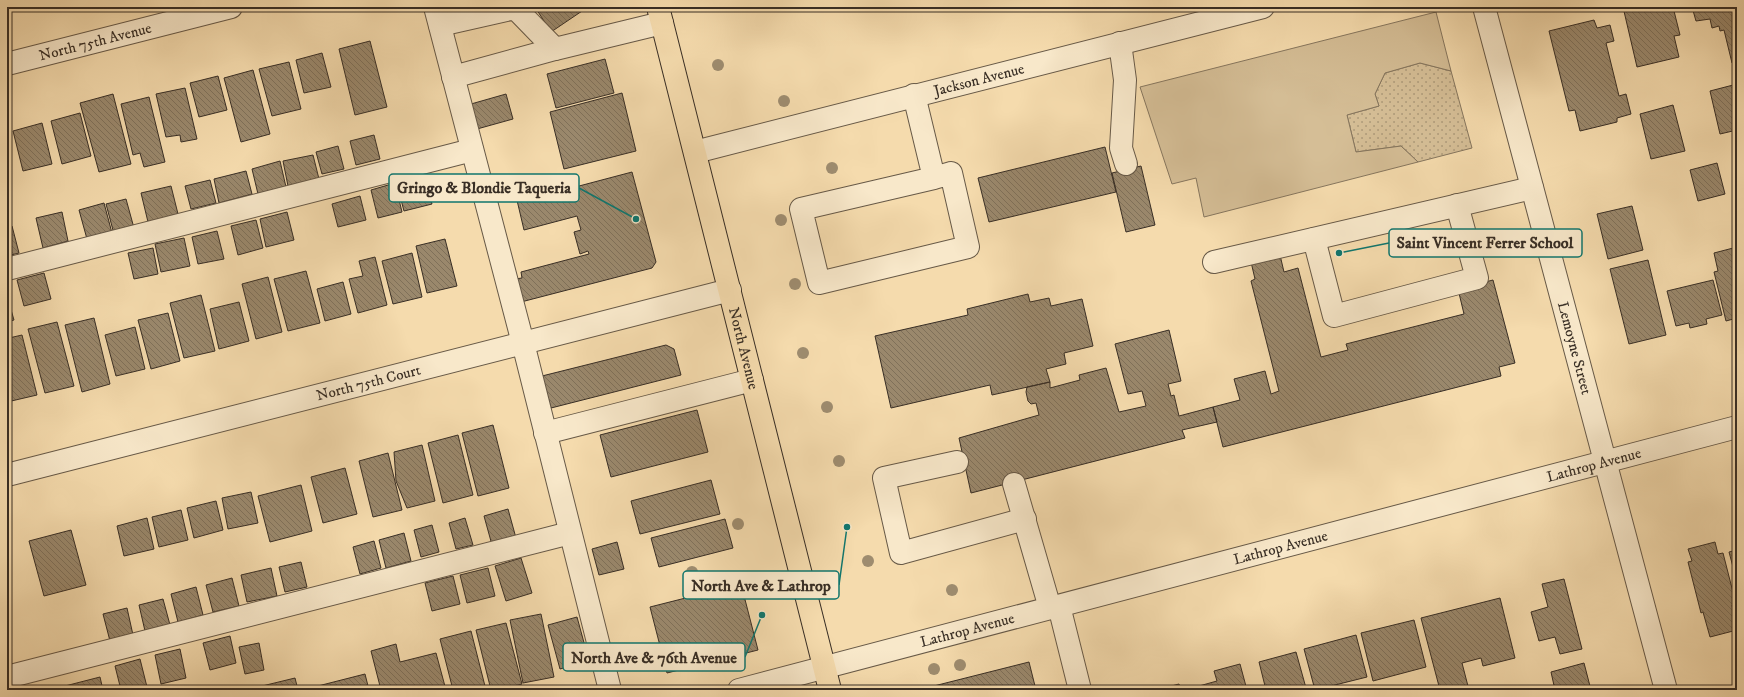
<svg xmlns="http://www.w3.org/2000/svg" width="1744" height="697" viewBox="0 0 1744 697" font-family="'IM FELL DW Pica',serif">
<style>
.grass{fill:url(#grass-dots);stroke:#86765e}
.pitch{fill:#d5be96;stroke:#86765e}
.building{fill:url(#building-back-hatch);stroke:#382e25}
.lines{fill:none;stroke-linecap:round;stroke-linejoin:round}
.minor-casing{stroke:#675947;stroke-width:24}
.major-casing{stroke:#382e25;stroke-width:24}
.minor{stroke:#f8e8ca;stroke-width:22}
.major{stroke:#f5dbad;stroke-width:22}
.tree{fill:#9e8c6f}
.labels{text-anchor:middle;stroke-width:3.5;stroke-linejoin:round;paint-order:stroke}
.street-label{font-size:15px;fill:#382e25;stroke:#f8e8ca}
.leader{fill:none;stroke:#0f766e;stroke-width:1.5}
.callout-dot{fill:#0f766e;stroke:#f8e8ca;stroke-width:1.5}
.callout{fill:#f8e8ca;stroke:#0f766e;stroke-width:1.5}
.callout-label{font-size:16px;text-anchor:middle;font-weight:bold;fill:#382e25}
</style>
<defs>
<pattern id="grass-dots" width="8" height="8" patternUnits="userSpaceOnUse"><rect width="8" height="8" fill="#d5be96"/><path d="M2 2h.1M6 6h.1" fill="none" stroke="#ae9b7a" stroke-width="1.8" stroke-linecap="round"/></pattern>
<pattern id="building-back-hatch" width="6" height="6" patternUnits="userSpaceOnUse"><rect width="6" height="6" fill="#9a886c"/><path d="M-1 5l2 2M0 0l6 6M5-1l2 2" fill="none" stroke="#7f7059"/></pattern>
</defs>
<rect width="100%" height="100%" fill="#f5dbad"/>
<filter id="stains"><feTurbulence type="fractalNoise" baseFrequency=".005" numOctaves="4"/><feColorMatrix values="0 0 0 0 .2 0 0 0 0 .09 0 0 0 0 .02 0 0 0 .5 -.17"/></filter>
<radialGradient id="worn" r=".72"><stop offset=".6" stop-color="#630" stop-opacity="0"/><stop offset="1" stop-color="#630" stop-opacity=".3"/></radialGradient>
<path class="grass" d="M1420,63L1451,71L1472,148L1418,162L1401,146L1356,152L1347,115L1379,106L1375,94L1385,73Z"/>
<path class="pitch" d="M1436,12L1451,71L1420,63L1385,73L1375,94L1379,106L1347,115L1356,152L1401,146L1418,162L1204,217L1196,178L1172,184L1140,87Z"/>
<path class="building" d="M535,7H588L551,32Z
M1623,7H1673L1680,35L1674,36L1679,57L1637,67Z
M1692,7H1737V61L1732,63L1724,30L1720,31L1719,26L1712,28L1710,19L1696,21Z
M1594,20L1597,28L1610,25L1614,41L1606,43L1619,96L1626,94L1631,114L1617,118V122L1580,131L1575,110L1569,111L1549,31Z
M370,41L387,107L355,115L339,49Z
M322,53L331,87L304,93L296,60Z
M605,59L614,93L556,108L547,74Z
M289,62L301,109L272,116L259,69Z
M253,70L270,134L241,142L224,78Z
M218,76L227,110L199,117L190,83Z
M1737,84V130L1720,134L1710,91Z
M185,88L197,139L181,142L180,135L166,137L156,94Z
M622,93L636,151L564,169L550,112Z
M113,94L131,164L99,172L80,103Z
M506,94L513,119L477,129L471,104Z
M149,97L165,162L144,167L140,153L133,155L121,104Z
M1673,105L1685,151L1651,159L1640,114Z
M80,113L91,156L62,164L51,121Z
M42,123L52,164L23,171L13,131Z
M374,135L380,159L356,165L350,141Z
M338,146L344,169L322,174L316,152Z
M1105,147L1116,192L989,222L978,178Z
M313,155L319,179L288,186L283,161Z
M280,161L286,187L258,194L252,169Z
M1717,163L1725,194L1698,201L1690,170Z
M1141,166L1155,225L1126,232L1112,173Z
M246,171L252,194L219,203L214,179Z
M632,172L656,262L652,268L521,302L515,279L522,278L521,272L589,254L588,251L580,254L574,232L581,230L577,216L524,230L516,196L563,184L564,190Z
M425,178L432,204L404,211L397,185Z
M210,180L216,203L191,209L185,186Z
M395,183L402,212L378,218L371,190Z
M171,186L178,214L148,222L141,193Z
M360,196L366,220L338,227L332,204Z
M126,199L134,228L114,234L106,204Z
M104,203L112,233L87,239L79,210Z
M1632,206L1643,250L1608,259L1597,214Z
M62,212L68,241L43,248L36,218Z
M287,212L294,240L266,247L260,219Z
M256,220L263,248L238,255L231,226Z
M12,226L19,253L7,256V227Z
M217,231L224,259L198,264L192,237Z
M184,238L190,266L161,272L155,244Z
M445,239L457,286L427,293L416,246Z
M1737,247V318L1726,321L1714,272L1718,271L1714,253Z
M153,248L158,274L134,279L128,253Z
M412,253L422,297L393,304L382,261Z
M1280,255L1284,272L1298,268L1321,357L1348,350L1346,344L1464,314L1458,289L1493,280L1515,363L1499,367L1501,376L1223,447L1213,407L1240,400L1234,379L1265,371L1271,394L1279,391L1251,281L1255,279L1251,262Z
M375,257L387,305L358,313L349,279L363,276L359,261Z
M1648,260L1666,335L1629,344L1610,269Z
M306,271L320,323L288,331L274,279Z
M44,273L51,299L24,306L17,280Z
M268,277L282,332L256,339L242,284Z
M1713,280L1722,315L1706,319L1707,324L1690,328L1689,323L1676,326L1667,291Z
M343,282L351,314L325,321L317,289Z
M1028,294L1030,302L1049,298L1051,306L1082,299L1093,346L1064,353L1066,364L1046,369L1050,382L992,395L990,385L891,408L875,336L968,315L967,309Z
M201,295L215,351L184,358L170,303Z
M7,296L14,320L7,322Z
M239,302L249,341L219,349L210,309Z
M168,313L180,361L151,369L138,320Z
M94,318L110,384L82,392L65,325Z
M57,322L74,386L45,393L28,329Z
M135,327L145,369L116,376L105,335Z
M7,328L9,338L22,335L37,395L7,402Z
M1169,330L1181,381L1168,384L1171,396L1174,395L1179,416L1213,407L1217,422L1182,430L1185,438L971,493L959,438L1039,415L1036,403L1031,404L1028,401L1026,392L1027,387L1050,382V388L1080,380L1079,375L1106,368L1119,412L1146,406L1142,391L1128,394L1115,344Z
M666,345L674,349L681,375L551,408L542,376Z
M697,410L708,452L611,477L600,435Z
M493,425L509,488L478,496L462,433Z
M458,435L473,495L443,503L428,443Z
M422,445L435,501L407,508L396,481L394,452Z
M388,453L402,510L373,517L359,461Z
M345,468L357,514L323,523L311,477Z
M711,480L720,514L640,534L631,501Z
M301,485L312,531L270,542L258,496Z
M251,492L258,523L228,529L222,498Z
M216,501L223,530L194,538L187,508Z
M508,509L516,538L492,545L484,516Z
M181,510L188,540L159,547L152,517Z
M147,518L154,549L124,556L117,526Z
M465,518L473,545L456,549L449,523Z
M725,519L733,548L659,567L651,538Z
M432,525L439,552L421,557L414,530Z
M71,530L86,585L44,596L29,541Z
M404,533L411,561L386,568L379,540Z
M374,541L381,568L360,574L353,547Z
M617,542L624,569L599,575L592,549Z
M1715,542L1718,554L1723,553L1736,604L1732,605L1737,630L1710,637L1703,612L1701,613L1688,562L1692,561L1688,549Z
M1737,550V582L1729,552Z
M521,558L532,593L506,601L495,566Z
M301,562L307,587L285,592L279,567Z
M271,568L277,596L247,602L241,575Z
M488,568L495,596L467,603L460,575Z
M453,576L460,604L432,611L425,583Z
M232,578L239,606L213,612L206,585Z
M1564,579L1582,649L1560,654L1555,637L1539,641L1531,612L1548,607L1542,584Z
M741,584L758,650L667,673L650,607Z
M196,587L203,615L178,622L171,594Z
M1500,598L1515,658L1483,666L1481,658L1462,663L1469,690H1440L1421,618Z
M163,599L170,625L145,631L139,605Z
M127,608L133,635L110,641L103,614Z
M541,614L554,677L523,683L510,620Z
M577,617L589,661L560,669L548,625Z
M1414,620L1426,667L1373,681L1361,633Z
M506,623L522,684L498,690H491L476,630Z
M471,631L486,690H453L440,639Z
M1356,635L1367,677L1315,690L1304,649Z
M230,636L236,663L210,670L203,643Z
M259,643L264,670L245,674L239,647Z
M396,644L400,662L436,653L446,690H381L371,651Z
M180,649L186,678L161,684L155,655Z
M1296,652L1306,688L1297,690H1266L1259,662Z
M140,659L147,687L134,690H121L115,666Z
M1029,662L1036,690H918Z
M1584,663L1591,690H1555L1551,672Z
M1240,664L1247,690H1201L1199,686L1217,681L1214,671Z
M365,674L369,690H315L314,687Z
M100,677L103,690H66L65,686Z
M295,678L298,690H259L258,687Z
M1179,684L1181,690H1156Z"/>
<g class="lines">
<g class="minor-casing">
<g id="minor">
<path d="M435,7L523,343L610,690"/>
<path id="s1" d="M1484,7L1666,690"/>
<path d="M440,25L515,8L555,49"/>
<path d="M1120,43L1125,80L1121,148L1126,164"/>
<path id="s2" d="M7,64L231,7"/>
<path d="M453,77L555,49L662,23"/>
<path d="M914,95L934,178L801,209L819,283L968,247L951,173L934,178"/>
<path id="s3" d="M695,152L1263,7"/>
<path d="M1314,239L1334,316L1477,278L1457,205"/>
<path d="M1214,262L1532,188"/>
<path d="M7,269L472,150"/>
<path d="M545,433L752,380"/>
<path d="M957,462L884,478L901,553L1025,519"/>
<path id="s4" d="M7,475L730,290"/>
<path d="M1014,484L1050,608"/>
<path d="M1059,606L1080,690"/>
<path d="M7,677L570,533"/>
<path id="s5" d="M739,690L1737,427"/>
</g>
</g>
<g class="major-casing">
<g id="major">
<path id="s6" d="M658,7L830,690"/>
</g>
</g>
<use href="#minor" class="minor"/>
<use href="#major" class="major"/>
</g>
<g class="tree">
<circle cx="718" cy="65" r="6"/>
<circle cx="784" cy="101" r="6"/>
<circle cx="832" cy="168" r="6"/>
<circle cx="781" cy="220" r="6"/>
<circle cx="795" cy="284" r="6"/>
<circle cx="803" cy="353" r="6"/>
<circle cx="827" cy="407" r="6"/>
<circle cx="839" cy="461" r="6"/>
<circle cx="738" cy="524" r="6"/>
<circle cx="868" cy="561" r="6"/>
<circle cx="692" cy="572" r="6"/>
<circle cx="952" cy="590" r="6"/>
<circle cx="960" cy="665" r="6"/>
<circle cx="934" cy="669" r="6"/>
</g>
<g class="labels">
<g class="street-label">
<text dy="5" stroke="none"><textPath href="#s2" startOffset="91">North 75th Avenue</textPath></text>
<text dy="5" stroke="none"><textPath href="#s3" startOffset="293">Jackson Avenue</textPath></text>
<text dy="5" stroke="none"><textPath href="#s6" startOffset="352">North Avenue</textPath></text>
<text dy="5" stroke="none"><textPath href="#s1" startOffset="353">Lemoyne Street</textPath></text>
<text dy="5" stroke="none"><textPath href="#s4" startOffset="373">North 75th Court</textPath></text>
<text dy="5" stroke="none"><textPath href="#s5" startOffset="884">Lathrop Avenue</textPath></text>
<text dy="5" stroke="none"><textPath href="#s5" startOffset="560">Lathrop Avenue</textPath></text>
<text dy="5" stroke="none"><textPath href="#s5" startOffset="236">Lathrop Avenue</textPath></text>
</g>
</g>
<path class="leader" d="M636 219L579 188M1339 253L1389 243M847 527L839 585M762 615L745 657"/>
<g class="callout-dot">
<circle cx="636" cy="219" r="4"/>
<circle cx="1339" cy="253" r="4"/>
<circle cx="847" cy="527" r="4"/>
<circle cx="762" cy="615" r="4"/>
</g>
<g class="callout">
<rect x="389" y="174" width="190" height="28" rx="4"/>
<rect x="1389" y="229" width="193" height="28" rx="4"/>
<rect x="683" y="571" width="156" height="28" rx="4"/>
<rect x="563" y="643" width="182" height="28" rx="4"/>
</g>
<g class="callout-label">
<text x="484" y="193">Gringo &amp; Blondie Taqueria</text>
<text x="1485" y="248">Saint Vincent Ferrer School</text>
<text x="761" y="591">North Ave &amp; Lathrop</text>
<text x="654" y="663">North Ave &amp; 76th Avenue</text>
</g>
<rect width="1744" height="697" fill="none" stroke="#f5dbad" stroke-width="24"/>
<rect x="8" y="8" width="1728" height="681" fill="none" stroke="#382e25" stroke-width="2"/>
<rect x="12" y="12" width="1720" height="673" fill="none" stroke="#382e25"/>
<rect width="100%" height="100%" filter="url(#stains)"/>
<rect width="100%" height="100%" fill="url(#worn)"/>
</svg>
